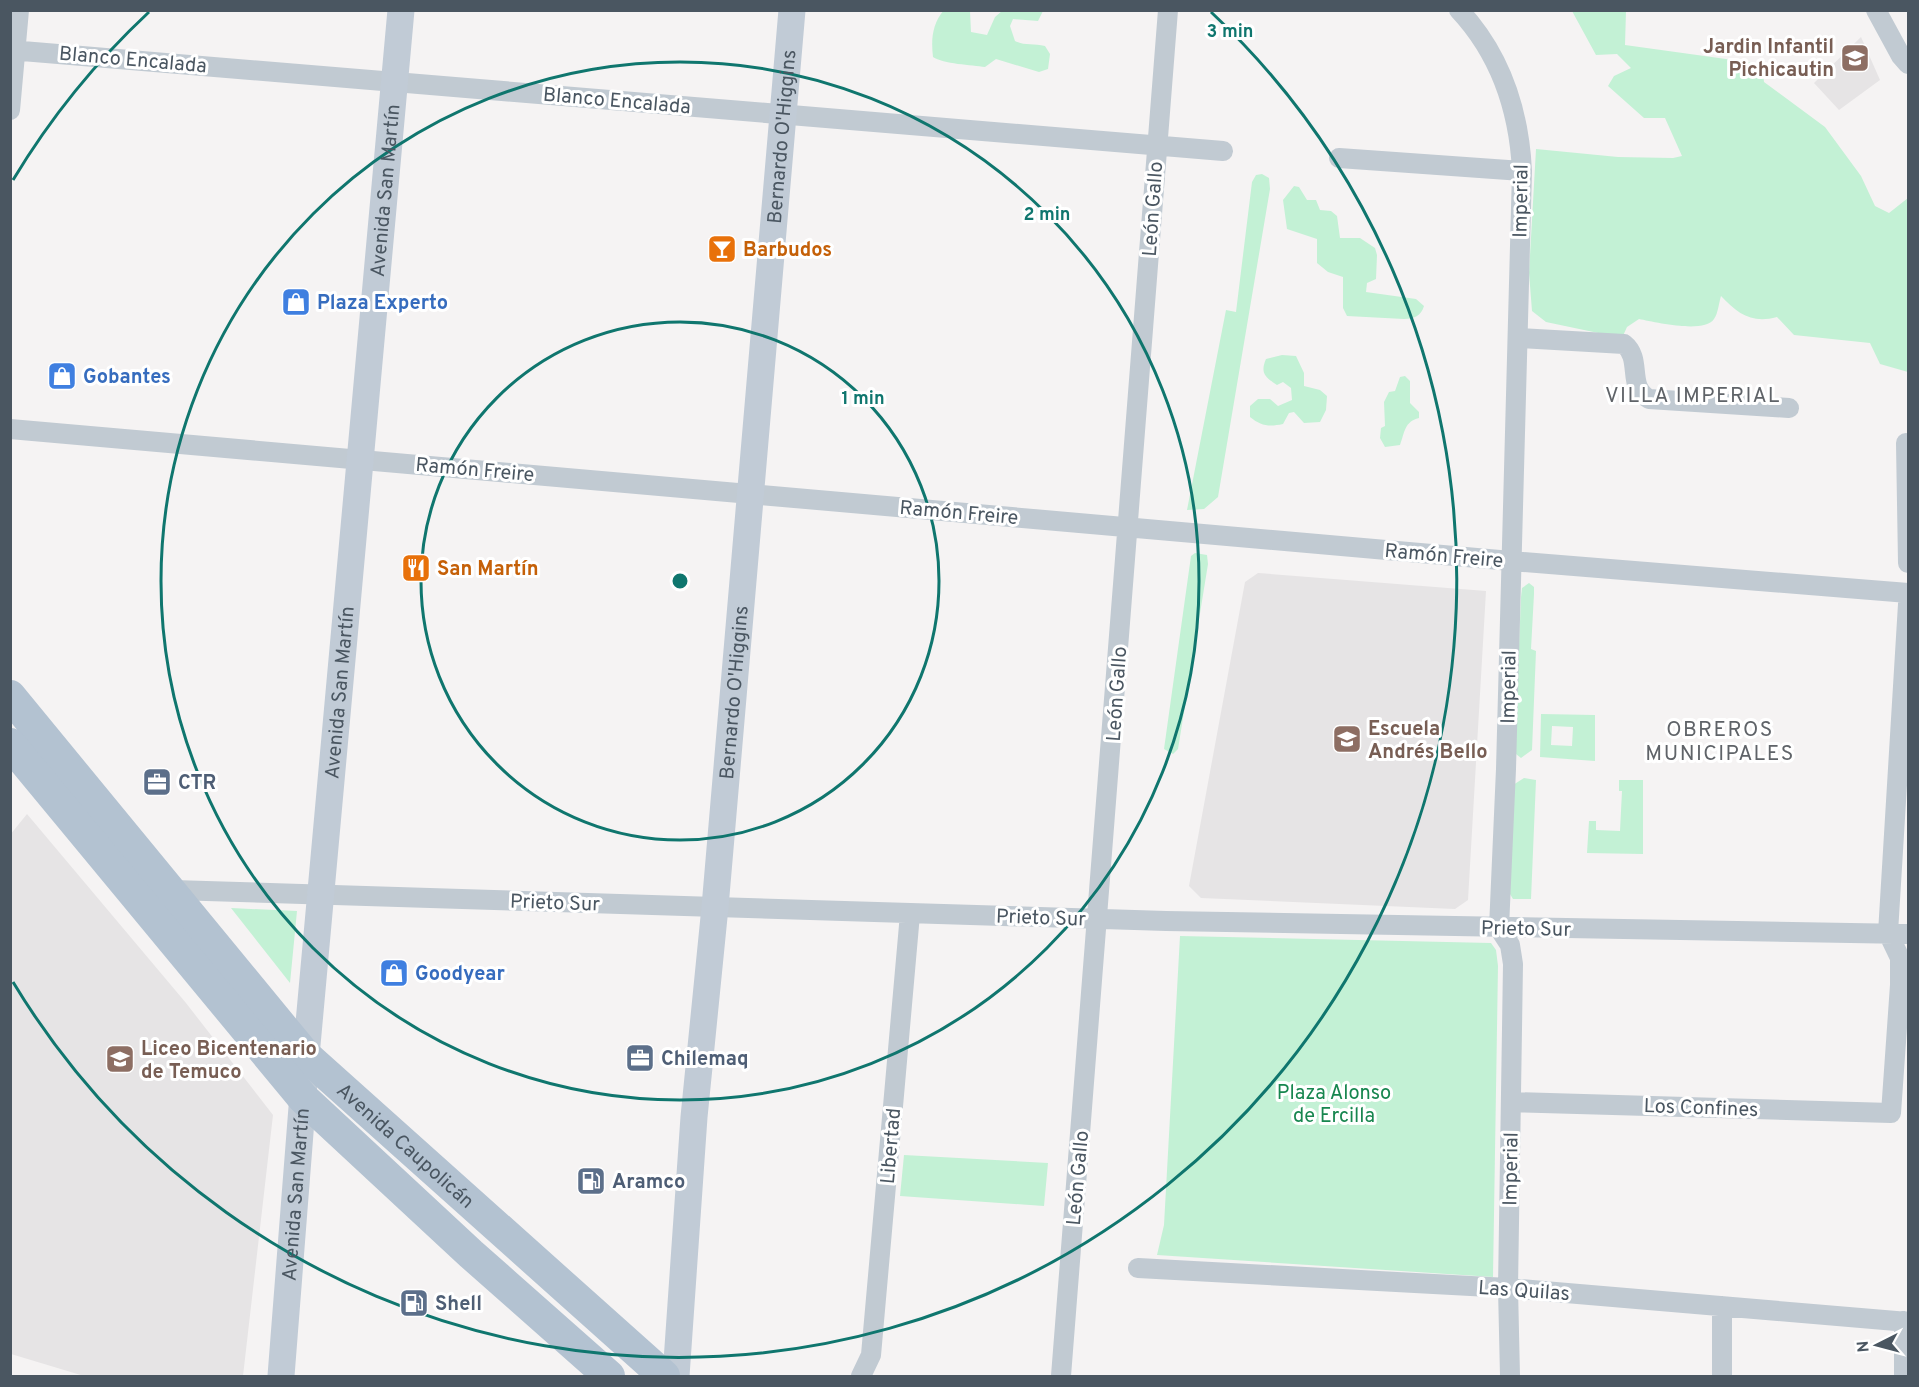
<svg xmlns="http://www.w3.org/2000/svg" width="1919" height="1387" viewBox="0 0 1919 1387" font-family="Overpass,sans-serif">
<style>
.education{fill:#e6e4e5}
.green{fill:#c3f1d5;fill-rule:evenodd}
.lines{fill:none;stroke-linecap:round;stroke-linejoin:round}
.street{stroke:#c1cad2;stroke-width:20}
.secondary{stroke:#c1cbd6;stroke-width:27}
.primary{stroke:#b3c2d1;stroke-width:32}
.ring{fill:none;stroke:#0f766e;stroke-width:3}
.labels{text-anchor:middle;stroke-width:6;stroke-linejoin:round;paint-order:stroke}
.education-label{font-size:20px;font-weight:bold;fill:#785e54;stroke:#fff;text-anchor:start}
.street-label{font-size:20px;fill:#4a5661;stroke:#fff}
.food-label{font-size:20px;font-weight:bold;fill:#c56008;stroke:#fff;text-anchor:start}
.shop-label{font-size:20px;font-weight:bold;fill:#366cbe;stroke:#fff;text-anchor:start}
.service-label{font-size:20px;font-weight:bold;fill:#4e5e75;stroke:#fff;text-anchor:start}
.park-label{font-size:20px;fill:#17864f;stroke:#fff}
.neighbourhood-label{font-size:21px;letter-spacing:1.5px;fill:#5f6368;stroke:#fff}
.centre{fill:#0f766e;stroke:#fff;stroke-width:3}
.ring-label{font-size:18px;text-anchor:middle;font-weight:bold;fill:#0f766e;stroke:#fff;stroke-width:6;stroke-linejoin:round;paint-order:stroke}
</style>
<rect width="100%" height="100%" fill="#f5f3f3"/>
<path class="education" d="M1861,37L1880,80L1839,110L1814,83Z
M1258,573L1486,591L1468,900L1455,909L1201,898L1189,886L1245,582Z
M27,814L186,1003L273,1115L243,1376H84L11,1354L10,835Z"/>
<path class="green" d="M944,10L970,11L971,32L987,35L995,17L1002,11H1043L1038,21L1013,19L1010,26L1015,41C1025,46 1034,43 1045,46L1050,54L1048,69L1039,72L996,59L985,67C972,65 943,64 933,57C931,40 932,24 944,10Z
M1572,11H1626L1625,45L1762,64L1764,82L1825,127L1861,176L1875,206L1889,213L1908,198V372L1880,364L1870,343L1794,335L1777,317C1752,324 1738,314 1721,296C1719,302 1718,314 1714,319C1704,334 1655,322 1639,319L1627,327L1622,338L1546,322L1532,311L1529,273L1536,149L1618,157L1673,158L1682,156L1665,118H1644L1608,86L1614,76L1631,68L1617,54L1596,55Z
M1262,174L1269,178L1270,189L1218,497L1204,509L1187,510L1226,310L1236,312L1252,182L1256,175Z
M1294,186L1299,187L1307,200H1316L1320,210L1331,211L1337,216L1340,238H1360L1375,248L1377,255L1376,279L1367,283L1366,292L1416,299L1424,306C1421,316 1414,319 1404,319L1347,316L1343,308V277L1328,272L1317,263V239L1287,229L1283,200Z
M1282,355L1296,356L1304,373V386L1320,390L1327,396L1326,410L1320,422L1304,423L1294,412L1289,413L1283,424C1269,427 1261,426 1250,417V406L1258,399H1270L1278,406L1292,400L1291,388L1283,382L1277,385C1265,377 1260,373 1266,359Z
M1405,376L1410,381V403L1419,412V418C1404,422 1405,432 1400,445L1385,447L1380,438L1381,428L1385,426L1384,402L1389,392L1395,391L1400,377Z
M1195,553L1207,555L1208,564L1178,749L1173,754L1164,749L1191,556Z
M1529,583L1534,587V594L1531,649L1536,651L1532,750L1521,758L1516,754L1515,744L1521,597L1522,588Z
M1541,714L1595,715V761L1540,757ZM1552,726L1573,727L1572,746L1551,745Z
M1524,778L1536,780L1531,899H1513L1510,894L1513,785Z
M1619,780H1643V854L1587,853L1589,821H1596V830L1620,831L1622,791H1619Z
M231,908L297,911L290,983Z
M1180,936L1491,943L1496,950L1498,966L1493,1277L1157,1255L1164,1225Z
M904,1155L1048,1163L1044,1206L900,1196Z"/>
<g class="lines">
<path class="street" d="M1459,10C1501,55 1519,110 1522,171L1506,769L1499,928L1510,945L1513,964L1508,1288L1510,1376
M1876,10L1901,56L1908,64
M10,50L1223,151
M10,110L19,10
M1339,158L1522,171
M1518,338L1624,344C1643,359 1626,387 1649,399L1789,408
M10,429L1511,561L1908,593
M1906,443L1908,563
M173,890L1166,921L1908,934
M1511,1102L1891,1113L1900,985V958L1888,933L1908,604
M1138,1268L1508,1288L1908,1322
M1722,1306V1376
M1904,1321V1376
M861,1376L871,1355L910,914
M1061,1376L1168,10"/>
<g class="secondary">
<path id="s1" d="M281,1376L306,1056L401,10"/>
<path id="s2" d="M676,1376L694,1117L715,907L792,10"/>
</g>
<g class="primary">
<path id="s3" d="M10,696L306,1056L664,1376"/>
<path d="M10,744L303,1098L471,1254L609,1376"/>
</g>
</g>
<g class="ring">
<circle cx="680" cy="581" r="259"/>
<circle cx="680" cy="581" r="519"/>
<path d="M13 180A778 778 0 0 1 149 12M1211 12A778 778 0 1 1 13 982"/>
</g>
<defs>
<g id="school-square" transform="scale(1.5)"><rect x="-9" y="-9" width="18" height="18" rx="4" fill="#8d6e63" stroke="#fff"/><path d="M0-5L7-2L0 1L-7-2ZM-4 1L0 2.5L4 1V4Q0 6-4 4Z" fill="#fff"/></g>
<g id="bar-square" transform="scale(1.5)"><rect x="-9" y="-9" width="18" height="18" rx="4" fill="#e8710a" stroke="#fff"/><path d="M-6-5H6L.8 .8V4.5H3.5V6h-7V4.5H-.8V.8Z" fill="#fff"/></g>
<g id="shop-square" transform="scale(1.5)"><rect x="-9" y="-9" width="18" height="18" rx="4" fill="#3f7fe0" stroke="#fff"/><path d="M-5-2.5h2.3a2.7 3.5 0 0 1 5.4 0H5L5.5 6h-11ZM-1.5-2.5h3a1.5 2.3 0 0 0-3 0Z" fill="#fff"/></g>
<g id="restaurant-square" transform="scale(1.5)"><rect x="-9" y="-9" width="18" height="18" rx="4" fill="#e8710a" stroke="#fff"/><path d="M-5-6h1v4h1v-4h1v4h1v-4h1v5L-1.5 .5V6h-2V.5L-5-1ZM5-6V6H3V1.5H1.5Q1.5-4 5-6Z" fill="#fff"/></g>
<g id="office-square" transform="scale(1.5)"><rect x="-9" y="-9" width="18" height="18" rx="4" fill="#5c6f8a" stroke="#fff"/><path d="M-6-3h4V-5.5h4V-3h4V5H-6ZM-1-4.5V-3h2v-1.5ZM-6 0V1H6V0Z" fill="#fff"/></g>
<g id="fuel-square" transform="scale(1.5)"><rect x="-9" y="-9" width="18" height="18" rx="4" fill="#5c6f8a" stroke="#fff"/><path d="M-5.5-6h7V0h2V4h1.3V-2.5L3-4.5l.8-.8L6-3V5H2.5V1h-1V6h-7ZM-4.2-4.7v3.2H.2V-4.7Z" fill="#fff"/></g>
</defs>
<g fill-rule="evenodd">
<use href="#school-square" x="1855" y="58"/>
<use href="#bar-square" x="722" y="249"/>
<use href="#shop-square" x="296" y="302"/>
<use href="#shop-square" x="62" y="376"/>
<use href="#restaurant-square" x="416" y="568"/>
<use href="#school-square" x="1347" y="739"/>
<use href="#office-square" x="157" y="782"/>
<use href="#shop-square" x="394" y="973"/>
<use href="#office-square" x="640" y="1058"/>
<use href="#school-square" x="120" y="1059"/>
<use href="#fuel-square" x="591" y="1181"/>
<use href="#fuel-square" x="414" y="1303"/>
</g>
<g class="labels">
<g class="education-label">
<text x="1834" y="53" text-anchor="end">Jardin Infantil<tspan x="1834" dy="23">Pichicautin</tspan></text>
<text x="1368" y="735">Escuela<tspan x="1368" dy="23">Andrés Bello</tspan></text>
<text x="141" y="1055">Liceo Bicentenario<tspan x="141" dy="23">de Temuco</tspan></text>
</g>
<g class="street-label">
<text transform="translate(133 59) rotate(5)" y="7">Blanco Encalada</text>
<text transform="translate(617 100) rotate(5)" y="7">Blanco Encalada</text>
<text dy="7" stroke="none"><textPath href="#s2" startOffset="1244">Bernardo O'Higgins</textPath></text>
<text dy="7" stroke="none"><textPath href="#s1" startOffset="1190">Avenida San Martín</textPath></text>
<text transform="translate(1520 201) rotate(-89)" y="7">Imperial</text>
<text transform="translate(1152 209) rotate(-86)" y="7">León Gallo</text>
<text transform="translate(475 469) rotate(5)" y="7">Ramón Freire</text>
<text transform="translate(959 512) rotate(5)" y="7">Ramón Freire</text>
<text transform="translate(1444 555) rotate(5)" y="7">Ramón Freire</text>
<text transform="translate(1508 687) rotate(-89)" y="7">Imperial</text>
<text dy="7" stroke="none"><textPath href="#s1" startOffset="686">Avenida San Martín</textPath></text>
<text dy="7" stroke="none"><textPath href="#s2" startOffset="686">Bernardo O'Higgins</textPath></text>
<text transform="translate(1116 694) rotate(-86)" y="7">León Gallo</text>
<text transform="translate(555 902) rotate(2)" y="7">Prieto Sur</text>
<text transform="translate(1041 917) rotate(2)" y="7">Prieto Sur</text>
<text transform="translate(1526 928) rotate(1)" y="7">Prieto Sur</text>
<text transform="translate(1701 1107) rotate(2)" y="7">Los Confines</text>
<text dy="7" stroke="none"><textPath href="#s3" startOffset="600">Avenida Caupolicán</textPath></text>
<text transform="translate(890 1146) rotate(-85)" y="7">Libertad</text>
<text transform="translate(1510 1169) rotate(-89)" y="7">Imperial</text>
<text transform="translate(1077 1178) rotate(-85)" y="7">León Gallo</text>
<text dy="7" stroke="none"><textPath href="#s1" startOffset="182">Avenida San Martín</textPath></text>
<text transform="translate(1524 1290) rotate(4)" y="7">Las Quilas</text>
</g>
<g class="food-label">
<text x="743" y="256">Barbudos</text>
<text x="437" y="575">San Martín</text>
</g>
<g class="shop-label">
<text x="317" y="309">Plaza Experto</text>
<text x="83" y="383">Gobantes</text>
<text x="415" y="980">Goodyear</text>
</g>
<g class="service-label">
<text x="178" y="789">CTR</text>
<text x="661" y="1065">Chilemaq</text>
<text x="612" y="1188">Aramco</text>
<text x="435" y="1310">Shell</text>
</g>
<g class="park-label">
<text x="1334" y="1099">Plaza Alonso<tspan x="1334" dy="23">de Ercilla</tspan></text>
</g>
<g class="neighbourhood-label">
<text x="1693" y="402">VILLA IMPERIAL</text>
<text x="1720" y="736">OBREROS<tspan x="1720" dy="24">MUNICIPALES</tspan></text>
</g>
</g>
<circle cx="680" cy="581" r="9" class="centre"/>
<g class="ring-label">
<text x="1230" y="37">3 min</text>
<text x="1047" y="220">2 min</text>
<text x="863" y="404">1 min</text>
</g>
<rect width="1919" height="1387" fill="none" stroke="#4a5661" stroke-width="24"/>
<g transform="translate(1877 1345) rotate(264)" stroke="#ffffff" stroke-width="4.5" paint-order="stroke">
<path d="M0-4.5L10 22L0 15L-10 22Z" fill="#4a5661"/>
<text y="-9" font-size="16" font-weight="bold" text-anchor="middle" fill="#4a5661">N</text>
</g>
</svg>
